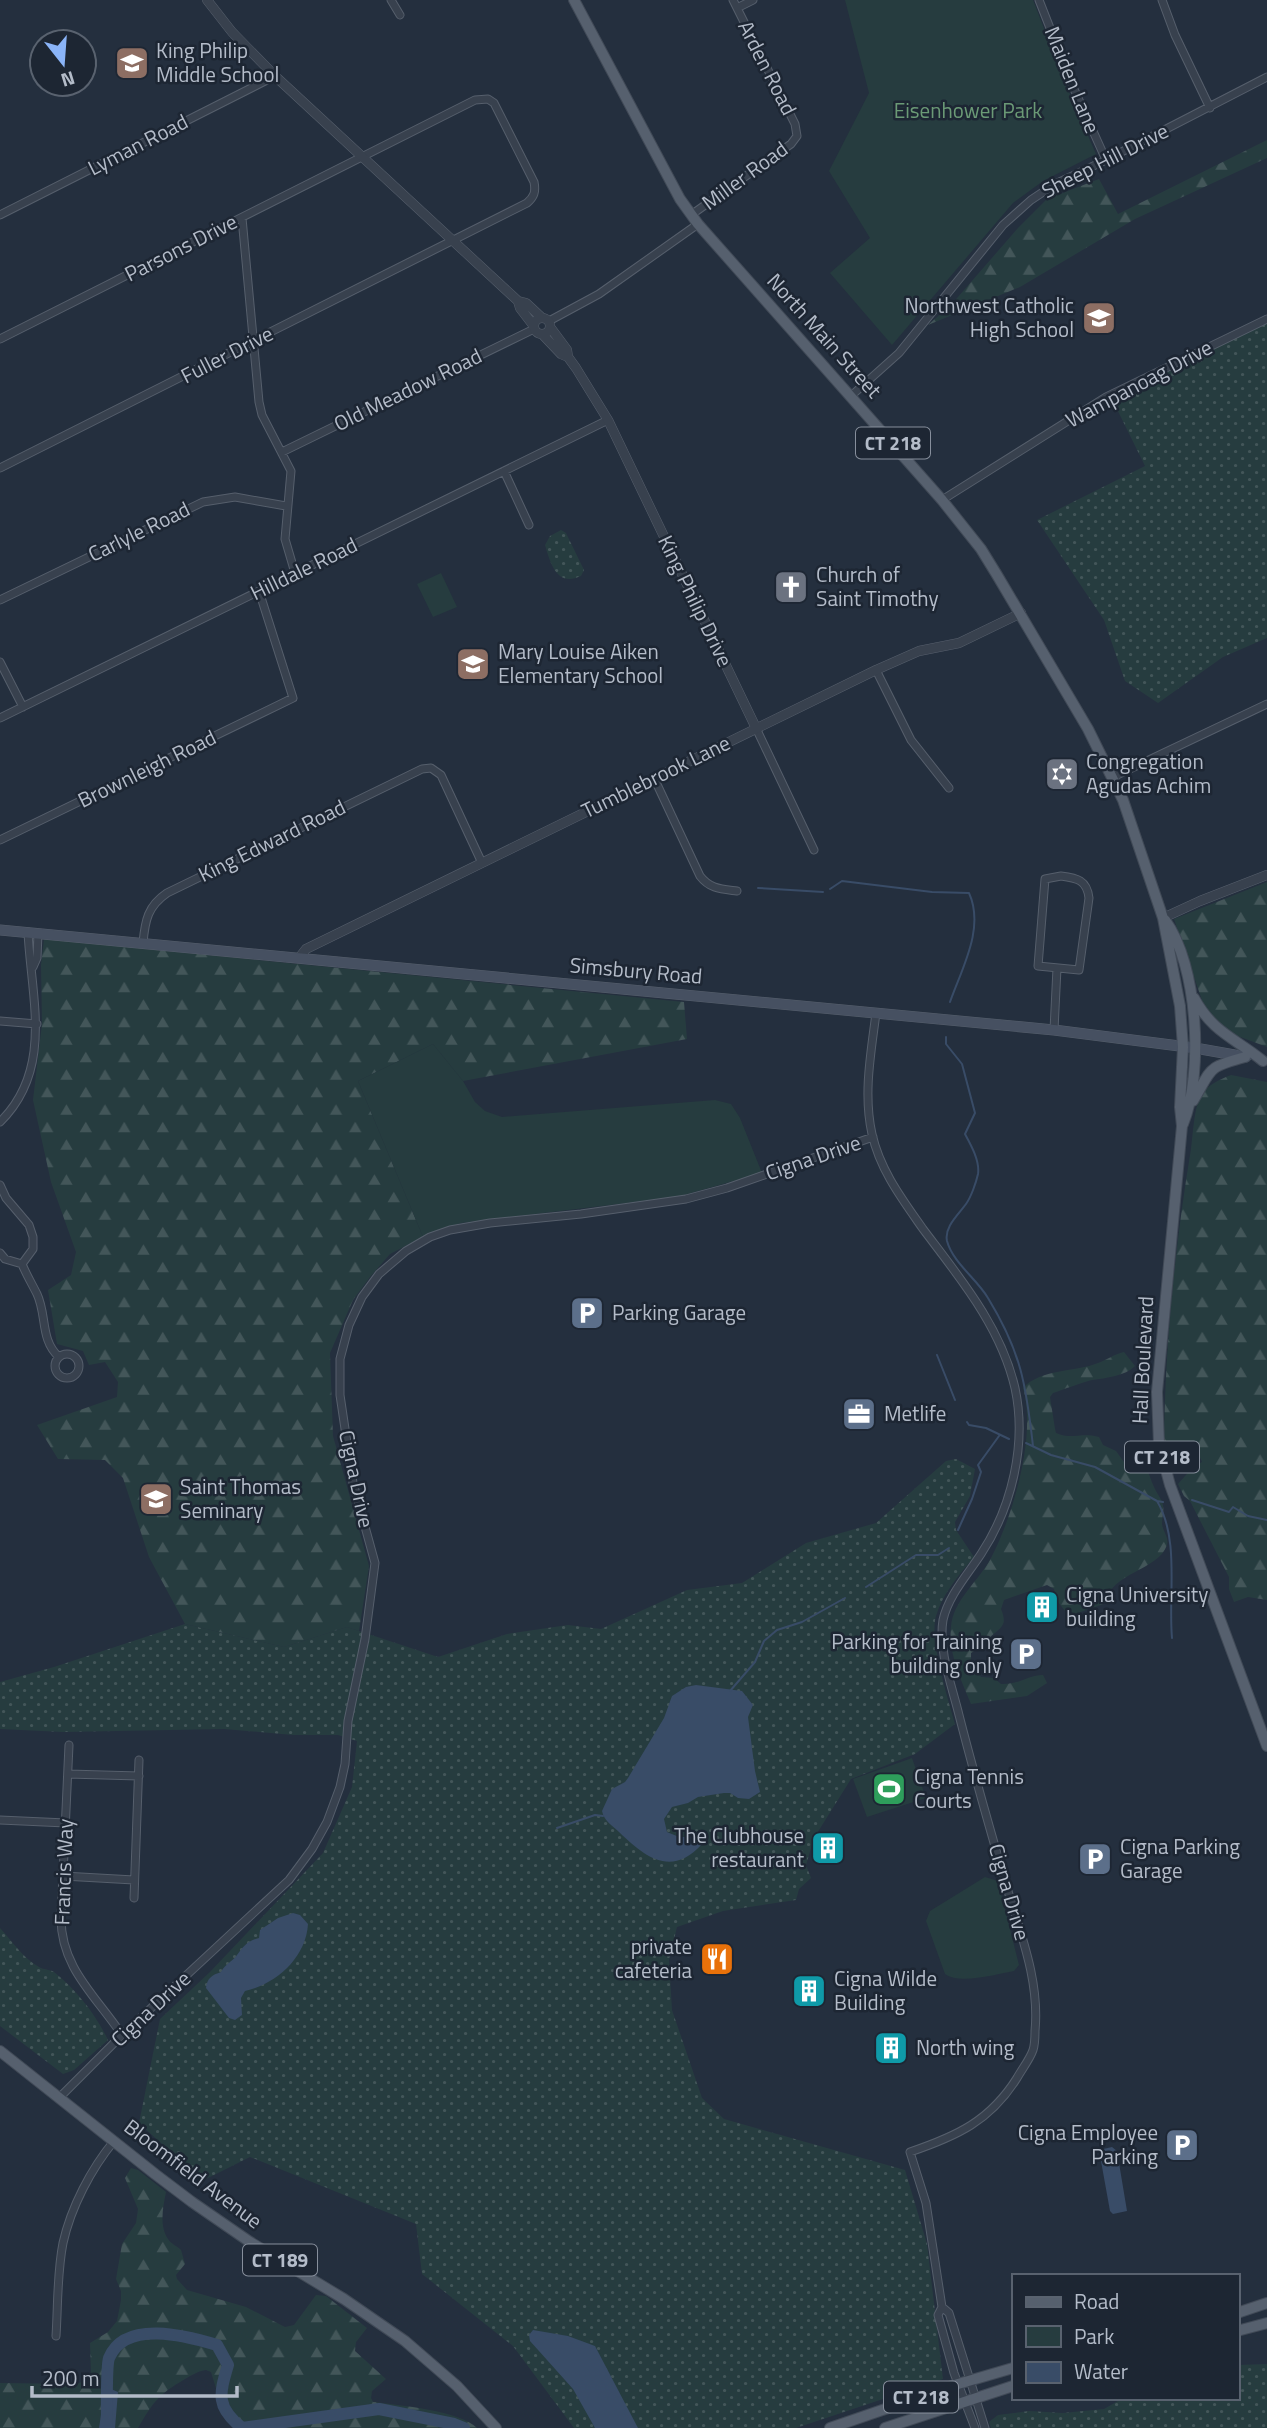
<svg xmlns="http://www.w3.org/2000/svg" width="1267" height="2428" viewBox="0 0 1267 2428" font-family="'Titillium Web',sans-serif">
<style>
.grass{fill:url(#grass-dots)}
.forest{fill:url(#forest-firs)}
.green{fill:#263c3f}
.water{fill:#394c67}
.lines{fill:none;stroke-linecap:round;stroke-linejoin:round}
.stream{stroke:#394c67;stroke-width:2}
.river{stroke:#394c67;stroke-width:12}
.minor-casing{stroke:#565f6c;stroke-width:9}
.tertiary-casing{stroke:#565f6c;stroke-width:10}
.secondary-casing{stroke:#565f6c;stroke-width:11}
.primary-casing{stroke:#414a57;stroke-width:12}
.minor{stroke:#38414e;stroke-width:7}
.tertiary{stroke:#38414e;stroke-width:9}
.secondary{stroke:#465061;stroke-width:10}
.primary{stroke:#56606e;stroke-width:10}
.labels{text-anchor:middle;stroke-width:5;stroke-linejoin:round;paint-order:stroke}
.shield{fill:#1d2633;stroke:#878f9c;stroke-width:2}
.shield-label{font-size:19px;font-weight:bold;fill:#b4bcc9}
.poi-label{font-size:21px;fill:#b4bcc9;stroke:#1d2633;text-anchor:start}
.street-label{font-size:21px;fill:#b4bcc9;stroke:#1d2633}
.park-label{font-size:21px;fill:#6b9a76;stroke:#1d2633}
</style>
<defs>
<pattern id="grass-dots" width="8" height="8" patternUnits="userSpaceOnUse" patternTransform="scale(1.75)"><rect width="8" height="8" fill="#263c3f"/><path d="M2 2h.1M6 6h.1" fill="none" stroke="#435659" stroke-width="1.8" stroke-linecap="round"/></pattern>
<pattern id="forest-firs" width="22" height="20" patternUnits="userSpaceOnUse" patternTransform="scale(1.75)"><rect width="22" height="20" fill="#263c3f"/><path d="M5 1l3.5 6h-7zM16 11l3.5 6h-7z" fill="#435659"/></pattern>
</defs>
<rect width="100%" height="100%" fill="#242f3e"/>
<path class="grass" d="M1267,322V638L1223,657L1158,703L1125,681L1104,620L1037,520L1145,466L1112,399Z
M561,530L566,533L584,570L581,576C557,587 551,565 545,545L550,536Z
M956,1459L975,1469L970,1496L955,1522L956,1530L974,1557C959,1575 943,1593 936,1616C929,1640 948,1699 955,1724L915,1754L851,1779L814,1838L806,1865L811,1878L799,1889L796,1900L723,1911L677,1927L669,1960L672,2010L702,2098L724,2119L905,2170L927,2244L943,2379L796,2428H574L513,2346L422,2274L416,2224L250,2157L202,2181L139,2123L160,2019L210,1972L323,1853L352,1787L357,1741L338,1735H293L224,1729L63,1732L0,1729V1682L54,1667L185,1624L284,1647L347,1627L438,1657L507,1634L568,1625L601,1629L687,1590L742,1583L806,1543L876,1523L946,1461Z
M0,1928C12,1941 23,1958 39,1967C44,1970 49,1969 54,1972C76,1989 96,2015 108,2040L74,2070L63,2074L0,2026Z
M1267,2364V2428H991L989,2422L998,2415L1029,2411L1063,2413L1104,2409L1123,2398H1237V2365Z"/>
<path class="forest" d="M1267,140V158L1135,219L1020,287L928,325L951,305L1018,228L1047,199L1099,179L1118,214Z
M1267,882V1047L1227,1032L1204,1006L1174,919Z
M44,939L684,1002L687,1039L463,1081L433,1044L358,1081L423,1237L390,1254L370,1277L353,1300L330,1353L333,1436L369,1566L359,1631L347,1627L284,1647L185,1624L149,1557L123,1478L105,1460L58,1459L37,1425L117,1397L118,1382L105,1362L89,1365L83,1351L57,1344L48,1290L71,1275L76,1252L51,1182L33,1100L42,1024L41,965Z
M1231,1075L1267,1082V1600L1248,1597L1234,1602L1229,1589V1577L1190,1501L1184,1496L1178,1484L1193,1467L1202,1462L1193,1441L1165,1452L1164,1444C1165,1345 1175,1246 1191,1149C1193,1135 1194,1107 1201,1096C1208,1084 1219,1080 1231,1075Z
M1124,1352L1135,1366C1125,1376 1106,1378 1092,1380C1083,1382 1062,1390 1053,1393L1050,1397L1055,1429L1056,1433C1072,1440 1081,1432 1099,1437L1103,1445L1116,1451L1124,1462L1146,1466C1149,1473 1151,1481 1154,1487C1156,1492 1160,1497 1162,1502C1165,1509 1162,1517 1162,1524C1163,1532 1169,1537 1167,1545C1158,1571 1112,1571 1104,1604L1069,1616L1058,1602L1054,1589L1047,1585L1004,1600L1001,1609C1008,1626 1001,1627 989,1638C983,1644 979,1648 971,1653V1662L981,1677L994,1678L1001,1684C1018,1685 1029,1675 1043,1675L1047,1683L1027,1696L971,1704C961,1680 948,1653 951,1627C953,1600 979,1581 991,1558C1013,1516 1037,1435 1023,1388C1040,1369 1076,1372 1098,1363C1107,1360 1114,1354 1124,1352Z
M131,2168L138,2170L166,2192C163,2207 159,2226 168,2239C171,2244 177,2246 181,2250L185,2264L176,2275L177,2279L187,2290L246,2307L285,2327L294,2325L316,2295L326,2296L367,2328L356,2342L355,2351L386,2379L372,2391L371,2398L373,2402C398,2405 461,2411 477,2428H237L232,2418L222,2408L211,2372L206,2370C198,2371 192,2375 185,2379C158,2395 154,2401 138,2428H0V2383L76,2384L85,2381L91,2374L90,2343L108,2332L117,2321L121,2300V2291L116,2279L122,2244L136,2223L138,2209L125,2178Z"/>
<path class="green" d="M845,0H1033L1066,85L1096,154L1043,181L1013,203L892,345L830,273L870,238L829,171L869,93Z
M441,573L457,607L433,617L417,584Z
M433,1044L463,1081L475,1102L485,1111L502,1117L715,1100L731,1104L740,1118L762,1173L677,1197L461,1223L423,1237L358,1081Z
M912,1758L926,1798L867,1817L853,1779Z
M985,1877L998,1881L1019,1965L1014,1971C997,1974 960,1985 945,1974L926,1921L930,1911Z"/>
<path class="water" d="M696,1685L742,1691L753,1705L748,1717L755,1771L760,1792L749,1799L738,1798L730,1793H724L698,1797L688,1803L672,1807L664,1819L667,1832L679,1837H698L702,1844C671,1878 645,1857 619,1832C612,1825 604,1821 602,1811L612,1789L625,1782L628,1778L664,1718L672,1696L686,1687Z
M293,1913L300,1915L308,1924C306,1958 276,1984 245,1991L241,1998L242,2015L235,2020L229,2018L206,1988C207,1978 212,1975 221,1972C225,1964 232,1962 237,1955C244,1946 247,1941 259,1938L260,1930L278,1918Z
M1112,2147L1117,2151L1127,2211L1113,2214L1110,2211L1099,2150Z
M533,2330L568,2336L595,2346L638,2428H595L573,2389L530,2341L529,2335Z
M111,2389L118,2392L115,2428H99L104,2394Z"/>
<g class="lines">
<path class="stream" d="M758,888L823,892
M830,889L842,881L932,892L969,893C985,928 962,968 950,1002
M946,1037V1044L962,1064L975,1113L965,1134C971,1145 980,1161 978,1174C976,1183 971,1197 966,1204C958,1215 944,1227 947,1241C953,1263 977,1279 988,1298C1021,1352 1026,1384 1033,1446
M937,1355L955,1400
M967,1422L969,1425L986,1428L1009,1439
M1026,1443L1051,1455L1095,1467L1157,1501L1163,1502
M1192,1500L1229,1512L1233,1507L1248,1516L1267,1520
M1157,1501C1180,1539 1168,1596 1172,1638
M958,1530L972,1499L981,1472L978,1465L999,1436
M866,1587L916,1555H938L949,1548
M730,1691L755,1662L764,1641L777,1630L802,1622L845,1598
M557,1828L595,1815L603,1816"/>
<path class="river" d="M107,2428C107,2416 106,2366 109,2358C125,2319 187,2336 217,2345L228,2365C219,2395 216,2407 242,2428L379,2409L454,2424L464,2428"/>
<g class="minor-casing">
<path id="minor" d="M391,0L400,15
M1039,0L1074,89L1106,160
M1162,0L1175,35L1210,108
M737,8L753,0
M0,215L275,76
M691,215L791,144L797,136L795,124L733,0
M242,218L259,402L262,415L291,471L285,539L295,573
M549,321L599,294L698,224
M0,339L475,100L488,99L494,103L534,182C536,192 534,197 527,203L0,468
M851,396L899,353L1003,225L1031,200L1055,184L1106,160L1267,77
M282,452L534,329
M504,471L529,525
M942,500L1106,397L1267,319
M0,600L203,502L235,497L286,506
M0,662L23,707
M876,670L911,740L949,788
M0,718L608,420
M756,728L814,850
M1113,777L1267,704
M654,778L700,876C710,889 721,889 737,891
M0,840L293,698L259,591
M1061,876C1077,878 1087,880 1089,898L1079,970L1038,966L1045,879Z
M143,943C145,920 148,906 167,893L422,769L431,768L441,775L482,863
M33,967L37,958L38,933
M876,1013C871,1053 863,1094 872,1134C880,1170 902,1199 923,1229C960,1278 1001,1327 1015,1388C1027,1444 1012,1507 981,1554C968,1574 948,1596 943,1620C938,1650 952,1686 959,1715C973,1770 989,1826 1005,1881C1019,1930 1040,1979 1035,2031C1035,2037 1035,2044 1033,2050C1030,2059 1022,2069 1017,2078C990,2121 957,2136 910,2152L926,2203L942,2307L938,2315L954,2373L975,2428
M0,1021L37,1024
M1054,1030L1057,968
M0,1122C54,1069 31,997 28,932
M0,1185L6,1198L29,1225L33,1237V1249L22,1264L5,1259L0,1253
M22,1264C26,1274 32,1284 37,1294C47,1315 40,1340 59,1357
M55 1366a12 12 0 1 1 24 0a12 12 0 1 1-24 0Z
M69,1745L61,1918C61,1968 96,1996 122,2035
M68,1774L139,1776
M0,1820L66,1823
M63,1876L134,1880
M134,1898L139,1760
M60,2097L122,2035L289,1880L312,1849L327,1822L340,1787L345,1764L348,1721L365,1639L375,1563L353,1483L340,1395V1359L349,1325L362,1297L379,1274L406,1251L430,1237L450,1230L490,1223L581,1214L686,1199L727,1188L873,1137
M942,2307L949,2313L985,2428
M56,2336C58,2305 57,2273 63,2243C71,2207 91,2169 114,2141"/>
</g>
<g class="tertiary-casing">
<path id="tertiary" d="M207,0L232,32L275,76L518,301L520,308L533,325
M518,301L526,303L541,317
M534 326a8 8 0 1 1 16 0a8 8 0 1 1-16 0Z
M550,327L567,350L568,357
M542,334L561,354L568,357L576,368L608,420L756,728
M1163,918L1200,901L1267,875
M299,958L306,949L876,670L919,651L959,643L1021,613"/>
</g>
<g class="secondary-casing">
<path id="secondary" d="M0,930L1054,1030L1195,1048L1246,1057"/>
</g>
<g class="primary-casing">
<path id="primary" d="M574,0L680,199L698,224L942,500L981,549L997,575L1088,729L1123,800L1163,918L1180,1006L1183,1047L1180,1107L1182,1126L1157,1392L1159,1444L1170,1485L1267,1746
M1165,920C1198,965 1204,1073 1183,1124
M1194,998C1213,1033 1235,1038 1263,1061
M1193,1101C1213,1068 1205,1068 1245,1057
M0,2051L155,2174L192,2202L250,2242L344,2299L405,2341L457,2386L496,2428
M1237,2313L1267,2303
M1237,2331L1267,2323
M830,2428L958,2384L1013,2368
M885,2428L1013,2386"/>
</g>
<use href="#minor" class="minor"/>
<use href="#tertiary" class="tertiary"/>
<use href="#secondary" class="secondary"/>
<use href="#primary" class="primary"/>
</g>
<defs>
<g id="school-square" transform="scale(1.75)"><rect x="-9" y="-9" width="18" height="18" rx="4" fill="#8d6e63" stroke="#1d2633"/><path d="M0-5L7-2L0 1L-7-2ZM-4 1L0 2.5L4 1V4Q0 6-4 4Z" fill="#fff"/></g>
<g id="church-square" transform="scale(1.75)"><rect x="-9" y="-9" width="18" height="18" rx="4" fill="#6b7280" stroke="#1d2633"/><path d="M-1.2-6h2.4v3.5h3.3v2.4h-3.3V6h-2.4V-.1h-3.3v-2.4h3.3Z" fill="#fff"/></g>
<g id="synagogue-square" transform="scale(1.75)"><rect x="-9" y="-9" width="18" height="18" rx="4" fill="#6b7280" stroke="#1d2633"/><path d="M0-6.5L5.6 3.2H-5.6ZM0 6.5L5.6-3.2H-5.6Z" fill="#fff"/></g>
<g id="parking-square" transform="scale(1.75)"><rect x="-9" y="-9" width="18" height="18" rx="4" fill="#5c6f8a" stroke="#1d2633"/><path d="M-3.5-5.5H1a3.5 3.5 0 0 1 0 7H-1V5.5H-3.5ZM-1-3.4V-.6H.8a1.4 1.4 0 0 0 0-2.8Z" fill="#fff"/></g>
<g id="office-square" transform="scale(1.75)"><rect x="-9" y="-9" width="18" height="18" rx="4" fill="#5c6f8a" stroke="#1d2633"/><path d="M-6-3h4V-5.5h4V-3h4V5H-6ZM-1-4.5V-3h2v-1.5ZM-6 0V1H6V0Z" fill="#fff"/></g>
<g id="building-square" transform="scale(1.75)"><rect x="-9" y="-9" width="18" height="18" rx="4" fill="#0f9aa8" stroke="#1d2633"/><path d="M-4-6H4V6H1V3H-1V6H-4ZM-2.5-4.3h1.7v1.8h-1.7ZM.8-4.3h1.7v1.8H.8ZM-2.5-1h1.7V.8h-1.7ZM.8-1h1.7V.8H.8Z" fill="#fff"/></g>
<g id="stadium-square" transform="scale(1.75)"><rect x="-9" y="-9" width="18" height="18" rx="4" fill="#2e9e5b" stroke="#1d2633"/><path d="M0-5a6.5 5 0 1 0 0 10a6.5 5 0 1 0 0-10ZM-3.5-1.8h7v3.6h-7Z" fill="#fff"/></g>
<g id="restaurant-square" transform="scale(1.75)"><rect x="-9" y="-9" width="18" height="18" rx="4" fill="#e8710a" stroke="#1d2633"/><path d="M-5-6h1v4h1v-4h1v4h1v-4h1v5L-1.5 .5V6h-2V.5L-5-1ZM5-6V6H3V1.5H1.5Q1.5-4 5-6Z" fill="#fff"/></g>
</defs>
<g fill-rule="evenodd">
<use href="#school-square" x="132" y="63"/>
<use href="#school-square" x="1099" y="318"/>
<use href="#church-square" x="791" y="587"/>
<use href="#school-square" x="473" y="664"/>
<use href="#synagogue-square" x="1062" y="774"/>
<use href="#parking-square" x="587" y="1313"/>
<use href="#office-square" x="859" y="1414"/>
<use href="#school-square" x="156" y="1499"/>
<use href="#building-square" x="1042" y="1607"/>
<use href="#parking-square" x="1026" y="1654"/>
<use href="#stadium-square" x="889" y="1789"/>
<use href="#building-square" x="828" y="1848"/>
<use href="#parking-square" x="1095" y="1859"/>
<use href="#restaurant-square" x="717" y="1959"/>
<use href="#building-square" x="809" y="1991"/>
<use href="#building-square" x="891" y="2048"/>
<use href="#parking-square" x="1182" y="2145"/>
</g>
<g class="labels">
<g class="shield">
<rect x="856" y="427.5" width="74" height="31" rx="5"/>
<rect x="1125" y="1441.5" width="74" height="31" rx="5"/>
<rect x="243" y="2244.5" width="74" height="31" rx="5"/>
<rect x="884" y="2381.5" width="74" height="31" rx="5"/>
</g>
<g class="shield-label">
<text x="893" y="450">CT 218</text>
<text x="1162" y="1464">CT 218</text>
<text x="280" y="2267">CT 189</text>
<text x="921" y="2404">CT 218</text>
</g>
<g class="poi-label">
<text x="156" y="58">King Philip<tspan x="156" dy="24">Middle School</tspan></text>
<text x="1074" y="313" text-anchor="end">Northwest Catholic<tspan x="1074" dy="24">High School</tspan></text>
<text x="816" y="582">Church of<tspan x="816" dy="24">Saint Timothy</tspan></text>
<text x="498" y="659">Mary Louise Aiken<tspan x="498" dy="24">Elementary School</tspan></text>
<text x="1086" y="769">Congregation<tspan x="1086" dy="24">Agudas Achim</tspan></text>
<text x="612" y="1320">Parking Garage</text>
<text x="884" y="1421">Metlife</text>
<text x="180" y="1494">Saint Thomas<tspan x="180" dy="24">Seminary</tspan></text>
<text x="1066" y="1602">Cigna University<tspan x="1066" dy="24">building</tspan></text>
<text x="1002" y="1649" text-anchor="end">Parking for Training<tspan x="1002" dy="24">building only</tspan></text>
<text x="914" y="1784">Cigna Tennis<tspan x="914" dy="24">Courts</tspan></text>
<text x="804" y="1843" text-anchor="end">The Clubhouse<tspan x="804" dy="24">restaurant</tspan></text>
<text x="1120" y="1854">Cigna Parking<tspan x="1120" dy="24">Garage</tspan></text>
<text x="692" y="1954" text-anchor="end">private<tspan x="692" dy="24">cafeteria</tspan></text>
<text x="834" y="1986">Cigna Wilde<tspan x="834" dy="24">Building</tspan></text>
<text x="916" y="2055">North wing</text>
<text x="1158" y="2140" text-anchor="end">Cigna Employee<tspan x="1158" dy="24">Parking</tspan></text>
</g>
<g class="street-label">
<text transform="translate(767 68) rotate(63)" y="7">Arden Road</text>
<text transform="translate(1072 80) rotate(68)" y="7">Maiden Lane</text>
<text transform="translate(138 145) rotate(-27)" y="7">Lyman Road</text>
<text transform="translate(1105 161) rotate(-27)" y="7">Sheep Hill Drive</text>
<text transform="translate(745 176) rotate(-36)" y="7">Miller Road</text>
<text transform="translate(181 248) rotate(-27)" y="7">Parsons Drive</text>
<text transform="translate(824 336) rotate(48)" y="7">North Main Street</text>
<text transform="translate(227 355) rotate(-27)" y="7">Fuller Drive</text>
<text transform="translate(1139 384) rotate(-28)" y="7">Wampanoag Drive</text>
<text transform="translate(408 390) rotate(-26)" y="7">Old Meadow Road</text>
<text transform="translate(139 532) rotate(-26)" y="7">Carlyle Road</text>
<text transform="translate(304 569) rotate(-26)" y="7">Hilldale Road</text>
<text transform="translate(695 601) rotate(64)" y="7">King Philip Drive</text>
<text transform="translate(147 769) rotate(-26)" y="7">Brownleigh Road</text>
<text transform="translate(656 777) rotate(-26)" y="7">Tumblebrook Lane</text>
<text transform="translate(272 841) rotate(-26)" y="7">King Edward Road</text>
<text transform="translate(636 971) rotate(5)" y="7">Simsbury Road</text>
<text transform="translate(813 1158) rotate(-19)" y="7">Cigna Drive</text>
<text transform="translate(1143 1360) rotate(-87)" y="7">Hall Boulevard</text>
<text transform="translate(356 1479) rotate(78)" y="7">Cigna Drive</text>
<text transform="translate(64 1872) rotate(-88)" y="7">Francis Way</text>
<text transform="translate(1009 1892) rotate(74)" y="7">Cigna Drive</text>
<text transform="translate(151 2009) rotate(-43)" y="7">Cigna Drive</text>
<text transform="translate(193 2174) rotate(37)" y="7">Bloomfield Avenue</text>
</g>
<g class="park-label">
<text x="968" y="118">Eisenhower Park</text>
</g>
</g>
<rect x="1012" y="2274" width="228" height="126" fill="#1d2633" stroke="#59626f" stroke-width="2"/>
<rect x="1026" y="2297" width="35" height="10" fill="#56606e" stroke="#59626f" stroke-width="2"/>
<text x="1074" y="2309" font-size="21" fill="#b4bcc9">Road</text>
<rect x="1026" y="2326" width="35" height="21" fill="#263c3f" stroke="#59626f" stroke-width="2"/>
<text x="1074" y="2344" font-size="21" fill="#b4bcc9">Park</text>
<rect x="1026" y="2362" width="35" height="21" fill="#394c67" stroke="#59626f" stroke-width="2"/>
<text x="1074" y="2379" font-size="21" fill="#b4bcc9">Water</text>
<g transform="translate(63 63) rotate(163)"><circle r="33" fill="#1d2633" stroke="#59626f" stroke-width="2"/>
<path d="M0-5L12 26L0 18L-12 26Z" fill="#8ab4f8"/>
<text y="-10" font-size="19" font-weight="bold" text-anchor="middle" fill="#b4bcc9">N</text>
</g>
<path d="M32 2386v10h205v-10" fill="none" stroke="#b4bcc9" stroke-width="3.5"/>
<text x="42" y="2386" font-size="21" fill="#b4bcc9" stroke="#1d2633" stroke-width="5" paint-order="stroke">200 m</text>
</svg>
